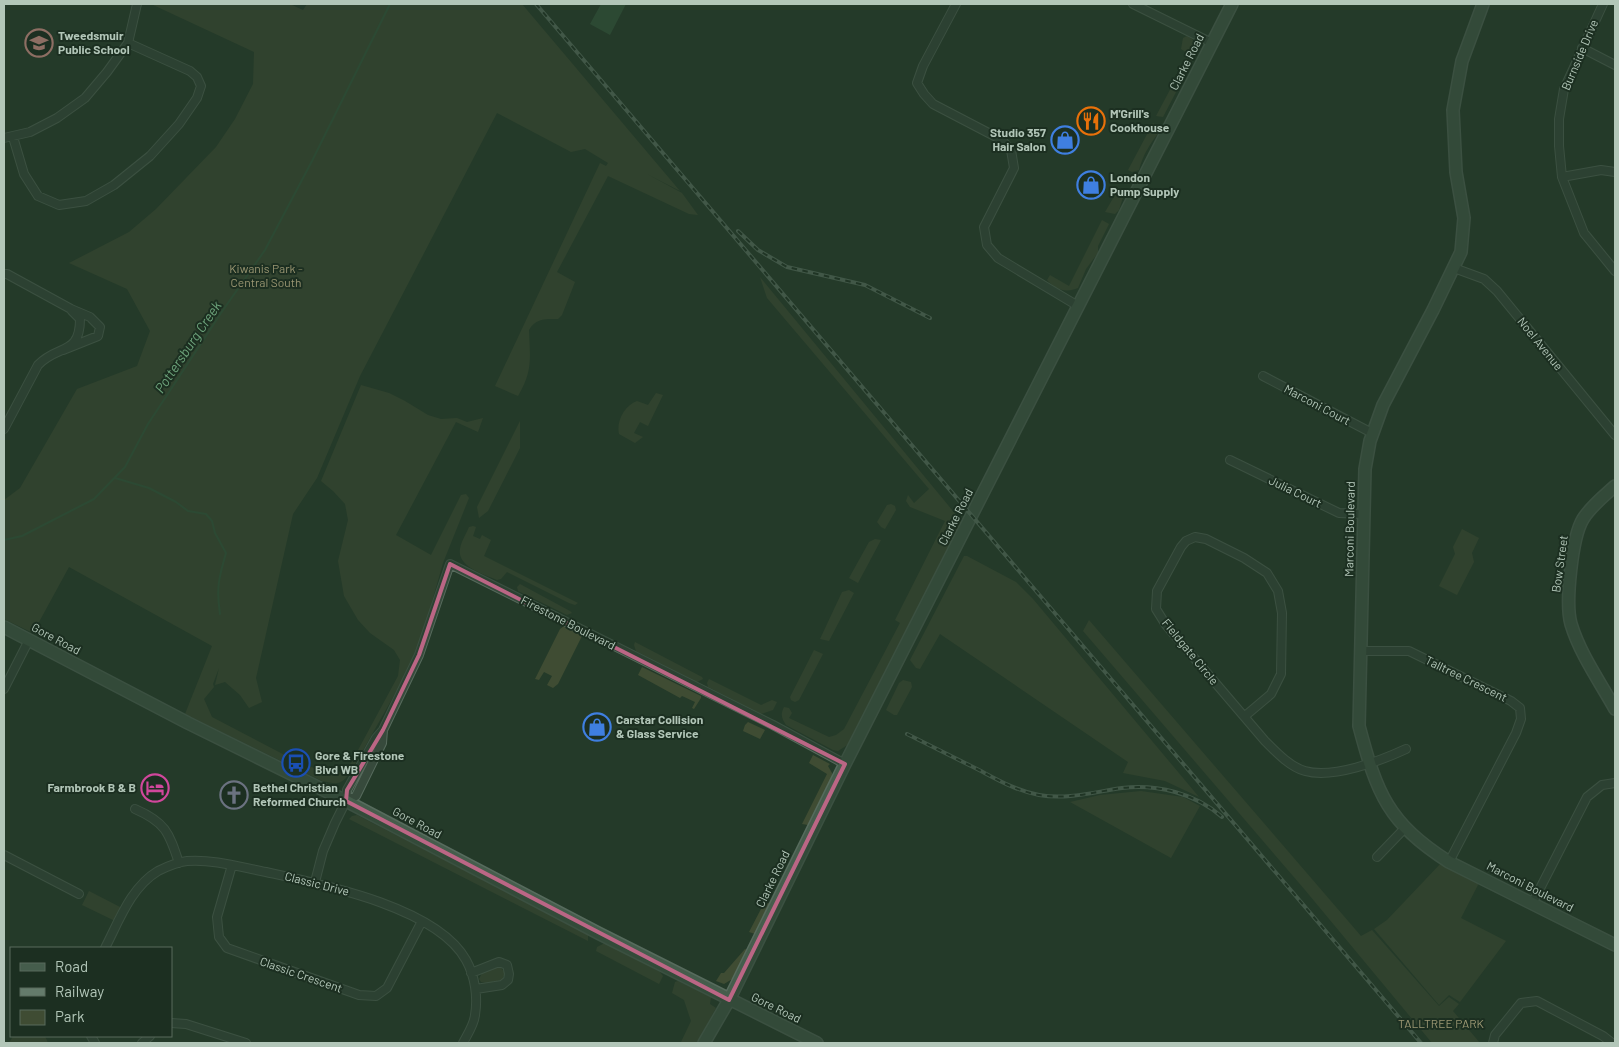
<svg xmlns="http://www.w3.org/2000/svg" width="1619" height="1047" viewBox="0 0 1619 1047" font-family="Barlow,sans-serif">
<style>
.green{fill:#3f4c33}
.water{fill:#365c3f}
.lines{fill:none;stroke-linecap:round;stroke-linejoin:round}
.stream{stroke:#365c3f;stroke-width:2}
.street-casing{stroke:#576b5d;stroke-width:10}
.secondary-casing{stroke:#576b5d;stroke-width:14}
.street{stroke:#374a3c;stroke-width:8}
.secondary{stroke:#455d4c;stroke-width:11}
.rail-casing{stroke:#647b6b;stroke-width:4}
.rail{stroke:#1c2f21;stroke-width:2;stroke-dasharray:5.5;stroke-linecap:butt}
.marked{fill:none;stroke:#bb6685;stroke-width:4;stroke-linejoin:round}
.labels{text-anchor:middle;stroke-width:4;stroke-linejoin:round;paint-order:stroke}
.poi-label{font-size:12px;font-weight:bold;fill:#b2c6b8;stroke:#1c2f21;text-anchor:start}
.street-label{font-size:12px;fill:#b2c6b8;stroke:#1c2f21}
.park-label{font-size:12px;fill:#9a9672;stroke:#1c2f21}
.water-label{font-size:14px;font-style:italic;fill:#6da37b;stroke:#1c2f21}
</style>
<rect width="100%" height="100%" fill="#243a29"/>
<path class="green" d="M151,4H290L303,10L307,4H522L680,191L647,174L682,193L698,215L689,214L608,176L557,272L575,282L562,315L558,319C545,319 536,318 529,330C530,358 533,371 518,396L495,386L600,163L606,166L608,163L585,149L571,152L497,113L360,376L317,478L293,514L256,678L262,702L249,708L240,695L225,682L215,685L219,668L213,684L214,687L204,699L212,717L298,762L327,773L340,772L351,763L398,676L400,660L394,650L370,633L358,620L344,596L338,561L348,520L345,504L333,491L321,481L361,385L389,393L405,401L428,415L441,419L457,418L467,422L483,418L478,432L456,422L396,535L431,555L461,495L466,494L469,498L443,563L427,619L416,650L400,685L350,773C340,786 337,784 322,781L185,714L212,646L69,567L33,633L4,619V500L20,488L77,389L137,366L150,331L127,289L69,263L129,232L156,209L216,147L235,119L253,84L254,52Z
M1187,36L1192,39L1198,50L1163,117L1156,116L1189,54L1181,49L1183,38Z
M1153,123L1159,127L1160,131C1150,144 1143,154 1139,170L1132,172L1128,170Z
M1119,188L1125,191L1119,210L1115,214L1105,212Z
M1102,220L1109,224L1098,246V253L1086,269L1078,288C1066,293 1056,290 1047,280L1050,275L1069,286Z
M760,277L962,522L849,744L838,751L833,750L786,725C782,719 780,715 784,707L789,708L792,713L789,718L829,737L836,735L844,729L900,623L895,620L945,521L910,507L906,501L908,495L914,503L929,489L767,298Z
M656,393L663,395L648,426L640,422L634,433L643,437L635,443L619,434C616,421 625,405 637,401L648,405Z
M520,421V448L488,511L479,518L477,507Z
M891,504L895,506L896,510L885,529L881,527L877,522L887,505Z
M473,526L476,527L473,536L480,539L482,535L491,540L484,556L578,603L575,605L569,603L507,572L501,579L497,580C484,574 457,567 460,549C461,542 466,534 469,527Z
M1462,529L1479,538L1472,553L1474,562L1457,595L1439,586L1455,554L1453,547Z
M875,539L881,540L858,583L849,578L869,542Z
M964,556H967L1016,582L1033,599L1199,797L1165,781L1123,773L1128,762L940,634L920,669L916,668L910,660Z
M520,584L570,611L572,613L567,615L518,591L517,587Z
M849,590L854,593L829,641L820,639L842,592Z
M1089,620L1361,936L1372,930L1439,1006L1449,997L1459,1004L1453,1011L1480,1043H1432L1305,890L1083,631Z
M564,626L582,636L558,684L553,688L547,685L552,676L544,672L539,680L535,679L560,629Z
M635,642L702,677L703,679L697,682L636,651L634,645Z
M814,650L823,654L799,700L795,702L791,700L790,697Z
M642,667L701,696V698L694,709L692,708L695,702L682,696L680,698L638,675Z
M709,679L761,705L772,700L777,702L773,710L761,714L708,687L707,683Z
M903,680L911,682L912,687L897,715H894L886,710L899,683Z
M748,722L765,730L760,739L743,731L745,725Z
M813,755L830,764L828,766L832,773V779L808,825L802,824L827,774L809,763Z
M1141,791L1183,797L1200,806L1171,858L1070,802L1100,795Z
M357,815L588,934V941L349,819L352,816Z
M1443,861L1480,881L1461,918L1506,941L1460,1002L1449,995L1439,1005L1374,929L1387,920Z
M89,891L122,908L115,921L82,905Z
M770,902L755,934L749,932L762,907Z
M607,942L660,972L663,976L659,984L596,951L597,947Z
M745,949L747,950L734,978L724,984L716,981L721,973H724Z
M496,967L501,968L505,973L502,980L487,983L481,982L479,979L482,973Z
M678,981L711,997L710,1004L716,1008L697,1043L681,1042L691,1021L684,1000L672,993L675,982Z
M13,1036H45L48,1043H9Z"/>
<path class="water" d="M601,4H626L610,35L590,24Z"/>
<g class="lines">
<path class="stream" d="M115,478L149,488L176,502L188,511L206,514L212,521L215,533L226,553C219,577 216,588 220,614
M4,540L22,536L94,499L125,467L148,424L221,313L265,250L312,161L390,4"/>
<g class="street-casing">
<path id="street" d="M956,4L923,66L917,83L924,94L933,104L1002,140L1011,150L1014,168L984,227L987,245L998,258L1078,306
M1133,4L1212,43
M1603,4L1564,89L1559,119V146L1562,177L1584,233L1615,271
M1582,48L1615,65
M13,137L24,174L38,196L59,205L86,201L114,185L150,156L179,124L197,98L201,86L197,77L190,71L128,43
M4,138L30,132L57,118L85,98L107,72L128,43L137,4
M1562,177L1601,170L1615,172
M1454,268L1484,279L1497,291L1615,435
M4,274H7L71,309L90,317L100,327L98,336L63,350
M1263,376L1372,433
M4,429L38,365C58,344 80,356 80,319L72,311
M1230,460L1339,513L1364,514
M1361,651H1409L1511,701L1520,708L1521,719L1516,733L1449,862
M4,689L29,640
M1245,716L1271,694L1281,674L1282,613L1278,591L1267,573L1244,558L1206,539L1195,537L1186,541L1181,547L1157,591L1156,609L1166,625L1265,741C1276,752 1290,767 1305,771C1333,779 1380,761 1406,749
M346,801L356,796L382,743L383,730
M135,809C165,822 169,832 179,863
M4,855L79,894
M1377,857L1405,828
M232,865L217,917L219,937L227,948L359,995L376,996L387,988L422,921
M315,882L323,851L335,823L346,801L347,790L376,738L383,730L419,655L450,564L773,725L845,764
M1533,902L1587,797L1602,785L1615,783
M105,948C119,921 131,887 158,871C166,867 178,862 187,861C213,859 240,867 266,872C321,884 437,907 466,960C475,976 478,997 475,1015C474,1025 467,1035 463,1043
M471,973L499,962L507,965L509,974L508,980L502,985L476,989
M171,1023L186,1024L246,1043
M91,1036L95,1043
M142,1043L150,1036
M1493,1043L1495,1035L1521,1003L1537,1001L1603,1036L1612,1043"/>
</g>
<g class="secondary-casing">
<path id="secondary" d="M1483,4L1462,61L1453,110L1456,172L1464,218L1461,252L1433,310L1383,405L1370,441L1365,469L1359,726C1377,794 1388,823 1449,862L1615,945
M1615,486C1604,496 1591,506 1583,519C1572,537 1565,603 1571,624C1580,654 1600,682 1615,709
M4,627L188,723L346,801L598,933L817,1043
M704,1043L729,1000L845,764L1232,4"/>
</g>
<use href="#street" class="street"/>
<use href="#secondary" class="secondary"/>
<g class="rail-casing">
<path id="rail" d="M536,4L1421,1043
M738,231L758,250L787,267L865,285L930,318
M907,734C931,746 955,758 979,770C998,780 1017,791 1039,795C1067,800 1094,792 1122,788C1157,784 1195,793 1222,817"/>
</g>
<use href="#rail" class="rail"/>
</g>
<path d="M0 0H1619V1047H0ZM450,564L845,764L729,1000L346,801L347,790L383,730L419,655Z" fill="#243a29" fill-opacity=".55" fill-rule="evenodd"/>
<path class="marked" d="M450,564L845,764L729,1000L346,801L347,790L383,730L419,655Z"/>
<defs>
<g id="school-ring" transform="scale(1.4375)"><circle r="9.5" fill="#1c2f21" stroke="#8d6e63" stroke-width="1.5"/><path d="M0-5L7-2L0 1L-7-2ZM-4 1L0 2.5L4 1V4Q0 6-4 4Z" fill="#8d6e63"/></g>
<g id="restaurant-ring" transform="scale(1.4375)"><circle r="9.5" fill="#1c2f21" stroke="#e8710a" stroke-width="1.5"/><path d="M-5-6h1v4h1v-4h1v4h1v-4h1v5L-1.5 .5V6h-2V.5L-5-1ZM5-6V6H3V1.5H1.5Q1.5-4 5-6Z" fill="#e8710a"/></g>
<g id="shop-ring" transform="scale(1.4375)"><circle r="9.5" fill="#1c2f21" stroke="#3f7fe0" stroke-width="1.5"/><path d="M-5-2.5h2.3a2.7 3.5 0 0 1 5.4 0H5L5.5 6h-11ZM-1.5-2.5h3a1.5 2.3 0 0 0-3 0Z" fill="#3f7fe0"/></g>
<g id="bus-ring" transform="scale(1.4375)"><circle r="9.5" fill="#1c2f21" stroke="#1a4fb4" stroke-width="1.5"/><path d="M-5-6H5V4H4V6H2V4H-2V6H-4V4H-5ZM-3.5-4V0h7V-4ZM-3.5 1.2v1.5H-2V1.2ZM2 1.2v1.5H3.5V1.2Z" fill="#1a4fb4"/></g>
<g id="hotel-ring" transform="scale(1.4375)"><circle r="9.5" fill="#1c2f21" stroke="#d1479c" stroke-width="1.5"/><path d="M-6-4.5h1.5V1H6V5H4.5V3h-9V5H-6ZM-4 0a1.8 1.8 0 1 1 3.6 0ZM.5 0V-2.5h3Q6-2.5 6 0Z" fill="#d1479c"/></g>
<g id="church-ring" transform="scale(1.4375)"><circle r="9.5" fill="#1c2f21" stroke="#6b7280" stroke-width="1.5"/><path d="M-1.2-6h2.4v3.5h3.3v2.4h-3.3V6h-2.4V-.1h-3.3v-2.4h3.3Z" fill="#6b7280"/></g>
</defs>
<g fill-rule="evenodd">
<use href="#school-ring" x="39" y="43"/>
<use href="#restaurant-ring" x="1091" y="121"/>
<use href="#shop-ring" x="1065" y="140"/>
<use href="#shop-ring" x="1091" y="185"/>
<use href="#shop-ring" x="597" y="727"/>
<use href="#bus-ring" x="296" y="763"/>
<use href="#hotel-ring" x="155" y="788"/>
<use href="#church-ring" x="234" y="795"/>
</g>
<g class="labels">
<g class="poi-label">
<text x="58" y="40">Tweedsmuir<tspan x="58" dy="14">Public School</tspan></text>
<text x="1110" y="118">M'Grill's<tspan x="1110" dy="14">Cookhouse</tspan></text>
<text x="1046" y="137" text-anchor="end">Studio 357<tspan x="1046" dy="14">Hair Salon</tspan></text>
<text x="1110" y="182">London<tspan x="1110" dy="14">Pump Supply</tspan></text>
<text x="616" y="724">Carstar Collision<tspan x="616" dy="14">&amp; Glass Service</tspan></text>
<text x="315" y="760">Gore &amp; Firestone<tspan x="315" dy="14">Blvd WB</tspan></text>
<text x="136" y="792" text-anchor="end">Farmbrook B &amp; B</text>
<text x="253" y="792">Bethel Christian<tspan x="253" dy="14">Reformed Church</tspan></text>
</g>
<g class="street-label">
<text transform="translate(1580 55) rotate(-67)" y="4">Burnside Drive</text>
<text transform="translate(1187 62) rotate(-63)" y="4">Clarke Road</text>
<text transform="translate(1540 344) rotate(51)" y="4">Noel Avenue</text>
<text transform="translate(1317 405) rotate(28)" y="4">Marconi Court</text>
<text transform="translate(1295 492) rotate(26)" y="4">Julia Court</text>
<text transform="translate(956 517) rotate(-63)" y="4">Clarke Road</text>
<text transform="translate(1350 529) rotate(-89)" y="4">Marconi Boulevard</text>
<text transform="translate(1560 564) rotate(-82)" y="4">Bow Street</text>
<text transform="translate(568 623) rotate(27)" y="4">Firestone Boulevard</text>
<text transform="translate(56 639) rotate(28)" y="4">Gore Road</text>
<text transform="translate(1190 652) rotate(51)" y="4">Fieldgate Circle</text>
<text transform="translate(1466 679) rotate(26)" y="4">Talltree Crescent</text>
<text transform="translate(417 823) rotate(28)" y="4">Gore Road</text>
<text transform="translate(773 879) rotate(-64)" y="4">Clarke Road</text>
<text transform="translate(317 884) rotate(14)" y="4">Classic Drive</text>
<text transform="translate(1530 887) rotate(27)" y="4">Marconi Boulevard</text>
<text transform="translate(301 975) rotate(19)" y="4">Classic Crescent</text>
<text transform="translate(776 1008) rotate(26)" y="4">Gore Road</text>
</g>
<g class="park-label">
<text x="266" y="273">Kiwanis Park -<tspan x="266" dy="14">Central South</tspan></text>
<text x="1441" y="1028">TALLTREE PARK</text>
</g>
<g class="water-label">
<text transform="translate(188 347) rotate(-56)" y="5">Pottersburg Creek</text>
</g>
</g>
<rect width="1619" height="1047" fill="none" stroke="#b2c6b8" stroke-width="10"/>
<rect x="10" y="947" width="162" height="90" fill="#1c2f21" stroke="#586b5d"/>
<rect x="20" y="963" width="25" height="8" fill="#455d4c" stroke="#586b5d"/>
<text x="55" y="972" font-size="15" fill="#b2c6b8">Road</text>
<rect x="20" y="988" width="25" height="8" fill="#647b6b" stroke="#586b5d"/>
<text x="55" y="997" font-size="15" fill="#b2c6b8">Railway</text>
<rect x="20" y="1010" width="25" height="15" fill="#3f4c33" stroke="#586b5d"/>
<text x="55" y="1022" font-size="15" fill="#b2c6b8">Park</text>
</svg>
